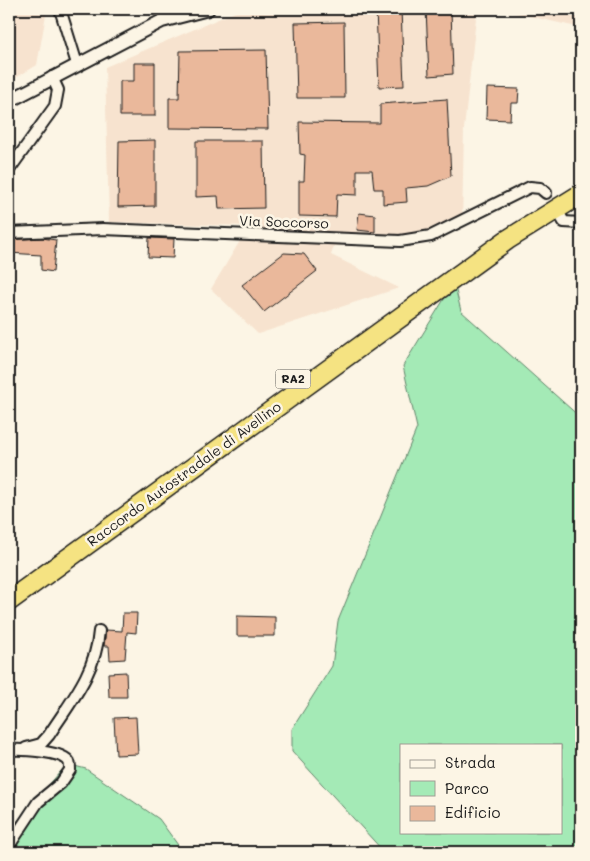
<svg xmlns="http://www.w3.org/2000/svg" width="590" height="861" viewBox="0 0 590 861" font-family="Mali,sans-serif">
<style>
.built{fill:#f7e3cf}
.green{fill:#a4eab6;stroke:#608369;fill-rule:evenodd}
.building{fill:#eab89b;stroke:#1c1c1c}
.lines{fill:none;stroke-linecap:round;stroke-linejoin:round}
.minor-casing{stroke:#1c1c1c;stroke-width:14}
.tertiary-casing{stroke:#1c1c1c;stroke-width:16}
.motorway-casing{stroke:#1c1c1c;stroke-width:22}
.minor{stroke:#fcf5e5;stroke-width:10}
.tertiary{stroke:#fcf5e5;stroke-width:12}
.motorway{stroke:#f5e382;stroke-width:19}
.labels{text-anchor:middle;stroke-width:5;stroke-linejoin:round;paint-order:stroke}
.shield{fill:#fcf5e5;stroke:#5f5d58;stroke-width:1}
.shield-label{font-size:12px;font-weight:bold;fill:#1c1c1c}
.street-label{font-size:14px;fill:#1c1c1c;stroke:#fcf5e5}
</style>
<rect width="100%" height="100%" fill="#fcf5e5"/>
<filter id="ink" filterUnits="userSpaceOnUse"><feTurbulence type="fractalNoise" baseFrequency=".02" numOctaves="2"/><feDisplacementMap in="SourceGraphic" scale="10" xChannelSelector="R" yChannelSelector="G"/><feConvolveMatrix kernelMatrix="1 2 1 2 8 2 1 2 1" color-interpolation-filters="sRGB"/></filter>
<g filter="url(#ink)">
<path class="built" d="M9,9H47L37,65L9,82Z
M242,9H477L464,129L462,227L435,242L334,246L331,255L399,288L258,334L211,289L249,226L109,222L105,67Z
M499,9H581V28Z"/>
<path class="green" d="M454,283L461,311L581,418V852H384L292,751V729L332,666L338,621L417,428L403,366ZM401,745H561V832H401Z
M67,764L86,769L159,819L183,852H9V831Z"/>
<path class="building" d="M376,9H401L404,86L379,87Z
M426,9H451L453,74L429,76Z
M344,22L345,98H297L295,23Z
M266,50L268,129L169,128V98H179L180,51Z
M134,63H155V116H120V81H134Z
M487,88L519,89L518,103H511L510,120L486,119Z
M447,99L451,176L428,186L406,188L407,202L383,204V189H374L372,170H357V195L337,194L336,217L299,216V181H304L305,155L300,154L299,122L380,123V104Z
M155,140V206L118,207L119,141Z
M196,141H263L264,208L219,209L218,196L196,197Z
M359,213L375,215V232L357,230Z
M42,238L56,240L53,272L41,270V255L9,253V240Z
M149,238L174,239L173,258L148,257Z
M284,253L304,254L317,271L264,312L242,285Z
M123,613H137L136,633L127,632L125,659L110,660L109,646H104L106,630L122,631Z
M237,616L275,617V636H237Z
M126,672L127,697H109L108,673Z
M136,717L138,754L116,755L114,718Z"/>
<g class="lines">
<g class="minor-casing">
<path id="minor" d="M60,9L77,64
M9,170L55,106L58,90L52,77
M560,215L564,222L581,223
M9,233L103,229L400,241L431,236L530,187L540,188L546,193
M26,748L41,744L49,735C71,701 96,672 99,631
M9,750C20,749 64,751 69,762C70,764 70,769 70,770L61,783L38,802L9,846"/>
</g>
<g class="tertiary-casing">
<path id="tertiary" d="M9,101L162,21L208,9"/>
</g>
<g class="motorway-casing">
<path id="motorway" d="M9,601L507,240L581,194"/>
</g>
<use href="#minor" class="minor"/>
<use href="#tertiary" class="tertiary"/>
<use href="#motorway" class="motorway"/>
</g>
</g>
<g class="labels">
<rect class="shield" x="275.5" y="369.5" width="35" height="19" rx="4"/>
<g class="shield-label">
<text x="293" y="383">RA2</text>
</g>
<g class="street-label">
<text transform="translate(284 222) rotate(2)" y="5">Via Soccorso</text>
<text transform="translate(184 474) rotate(-36)" y="5">Raccordo Autostradale di Avellino</text>
</g>
</g>
<rect width="590" height="861" fill="none" stroke="#fcf5e5" stroke-width="30"/>
<rect x="15" y="15" width="560" height="831" fill="none" stroke="#1c1c1c" stroke-width="2" filter="url(#ink)"/>
<rect x="400" y="744" width="162" height="90" fill="#fcf5e5" stroke="#a29e95"/>
<rect x="410" y="760" width="25" height="8" fill="#fcf5e5" stroke="#a29e95"/>
<text x="445" y="768" font-size="15" fill="#1c1c1c">Strada</text>
<rect x="410" y="781" width="25" height="15" fill="#a4eab6" stroke="#a29e95"/>
<text x="445" y="794" font-size="15" fill="#1c1c1c">Parco</text>
<rect x="410" y="806" width="25" height="15" fill="#eab89b" stroke="#a29e95"/>
<text x="445" y="818" font-size="15" fill="#1c1c1c">Edificio</text>
</svg>
